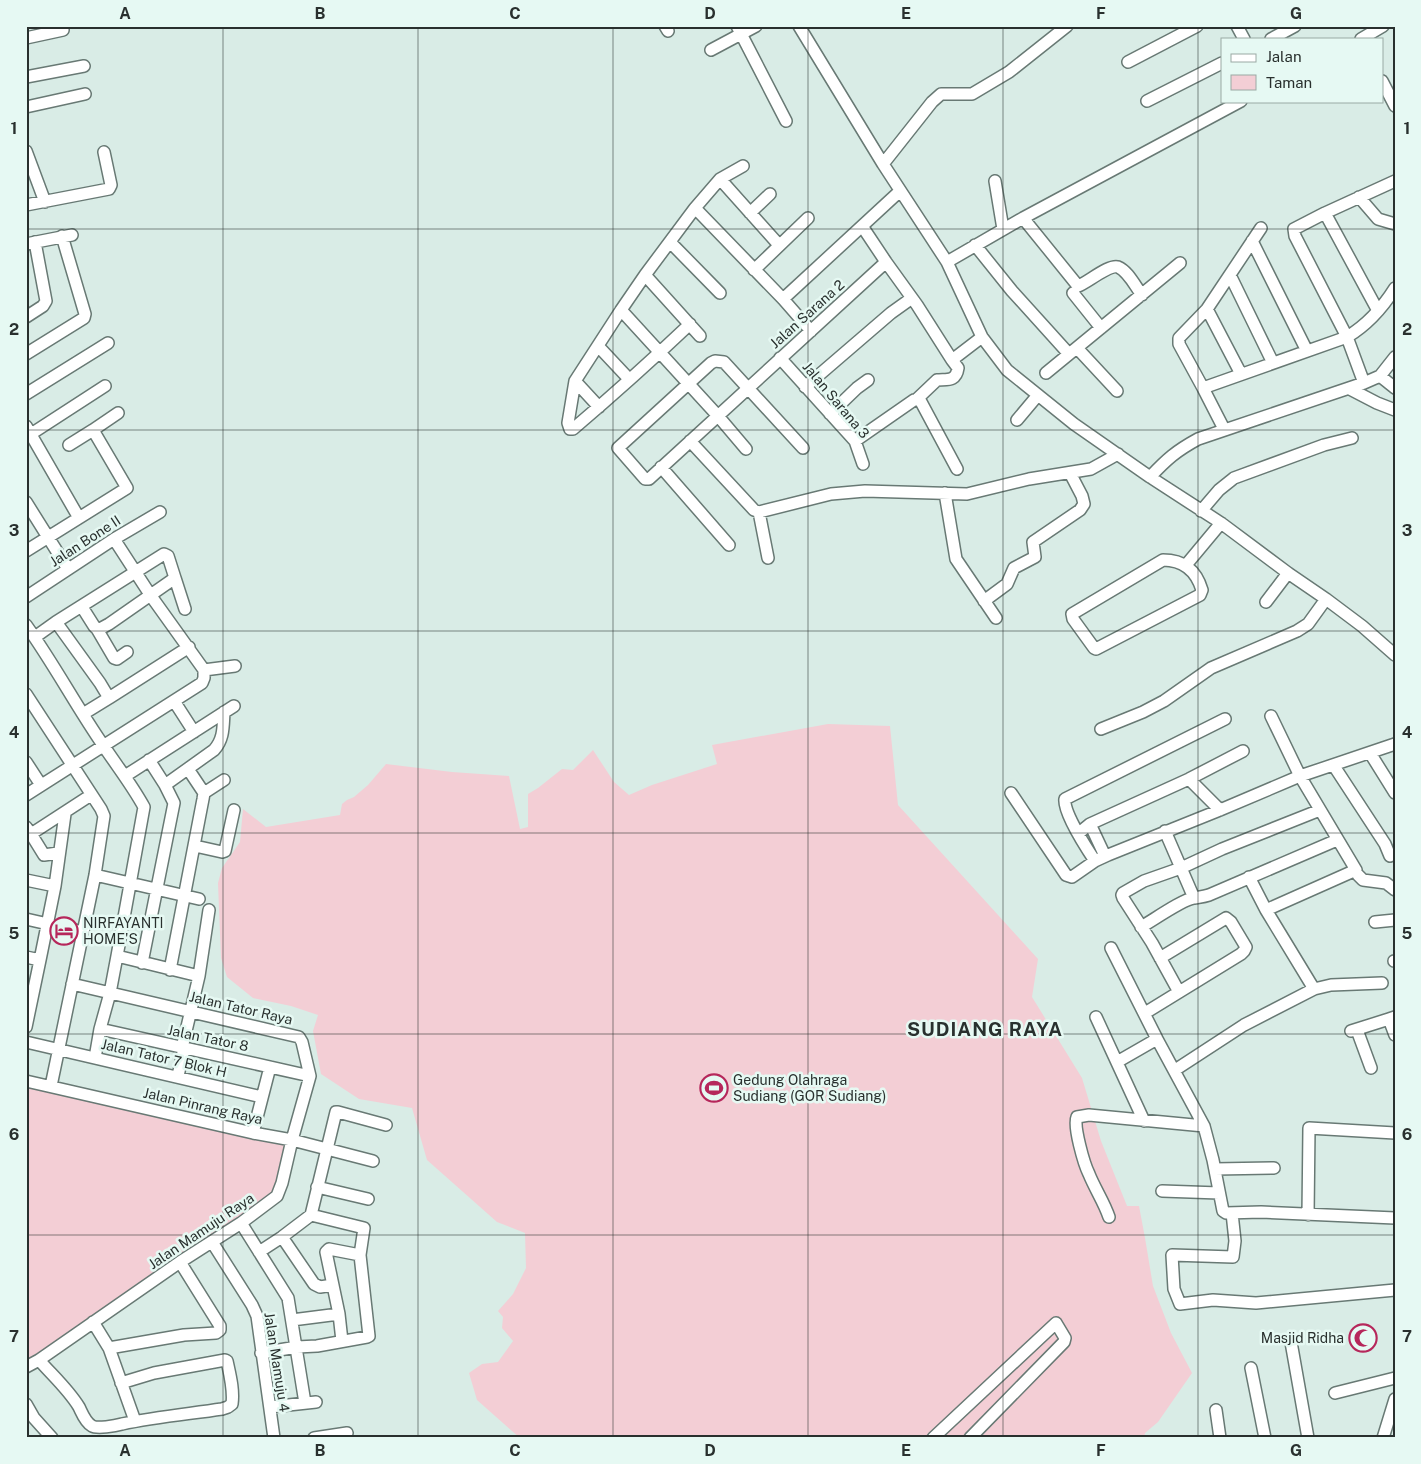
<svg xmlns="http://www.w3.org/2000/svg" width="1421" height="1464" viewBox="0 0 1421 1464" font-family="'Public Sans',sans-serif">
<style>
.green{fill:#f3ced5}
.lines{fill:none;stroke-linecap:round;stroke-linejoin:round}
.minor-casing{stroke:#687974;stroke-width:14}
.minor{stroke:#fff;stroke-width:11}
.grid{fill:none;stroke:#29302e;stroke-width:1;stroke-opacity:0.55}
.labels{text-anchor:middle;stroke-width:5;stroke-linejoin:round;paint-order:stroke}
.street-label{font-size:14px;fill:#29302e;stroke:#e6f9f3}
.poi-label{font-size:14px;fill:#29302e;stroke:#e6f9f3;text-anchor:start}
.district-label{font-size:19px;font-weight:bold;letter-spacing:1px;fill:#29302e;stroke:#e6f9f3}
.neatline{fill:none;stroke:#29302e;stroke-width:2}
.grid-label{font-size:16px;text-anchor:middle;font-weight:bold;fill:#29302e}
</style>
<rect width="100%" height="100%" fill="#d9ece6"/>
<path class="green" d="M828,724L890,726L898,805L1038,959L1032,997L1082,1078L1101,1141L1127,1206H1139L1145,1238L1153,1286L1171,1333L1192,1373L1158,1422L1145,1433L1144,1438H520L477,1400L469,1373L482,1364L498,1362L513,1341L502,1328L503,1317L498,1311L513,1294L526,1268L525,1233L497,1222L427,1160L412,1108L359,1099L321,1074L313,1031L318,1015L291,1006L253,998L227,977L221,958L218,883L222,868L240,842L243,809L266,827L340,815L342,804L347,800L354,797L368,785L386,764L452,772L509,776L520,829L528,827V794L538,788L562,769L573,770L593,750L614,782L629,795L652,785L717,764L712,745Z
M26,1081L292,1140L280,1192L26,1367Z"/>
<g class="lines">
<g class="minor-casing">
<path id="minor" d="M665,26L668,31
M737,26L786,121
M799,26L883,164
M1067,26L1009,72L972,94H941L932,102L883,164L947,262L982,337L1007,370L1074,424L1150,477L1221,523L1288,573L1326,599L1362,626L1395,655
M1237,26L1244,39
M26,38L63,30
M1271,39L1295,26
M1361,39L1383,26
M711,50L756,26
M1128,62L1197,26
M26,77L84,66
M1382,81L1395,106
M1147,101L1222,63
M26,107L85,94
M26,151L45,202
M720,179L779,245
M995,181L1003,229
M1359,197L1378,219L1395,224
M26,205L109,189L111,185L104,152
M695,208L783,299L811,331
M750,213L770,194
M1325,213L1378,311
M1023,218L1078,286C1087,283 1109,264 1118,267C1128,271 1135,286 1142,295
M862,226L886,262L917,305L952,360L982,337
M1252,241L1307,351
M670,242L720,293
M26,244L72,235
M975,245L1012,291L1069,354
M947,262L1023,218L1241,101
M754,270L808,218
M645,275L700,336
M1230,275L1273,363
M1073,293L1101,328
M783,299L900,191
M1207,309L1241,374
M621,310L718,416L746,449
M26,317L43,306L46,301L35,242
M690,324C652,360 613,395 573,429H570L568,423L575,381L621,310L645,275L695,208L720,179L743,166
M598,346L629,379
M1077,348L1117,391
M26,354L84,318L85,314L62,236
M780,358L855,441L863,464
M1046,373L1180,263
M1380,376L1395,388
M575,381L599,407
M1364,383L1347,337L1295,236L1294,229L1325,213L1395,181
M805,387L891,313L912,298
M1203,388L1347,337C1367,325 1383,307 1395,288
M1350,389L1377,403L1395,410
M26,394L108,343
M917,399L937,380C947,379 956,382 958,368L952,360
M830,414L857,388L868,380
M1017,420L1038,395
M26,426L79,518
M1224,429L1203,388L1179,344V338L1207,309L1261,228
M93,430L118,413
M31,434L105,386
M690,441L754,510L759,512L831,494L865,491L967,494L1029,479L1091,469L1118,454
M855,441L914,400H920L957,469
M803,448L724,362L715,361L711,363L618,448L645,479H649L886,262
M661,467L729,545
M1150,477C1167,459 1176,451 1198,439L1364,383L1380,376L1395,357
M945,493L956,559L996,618
M26,502L68,569
M1201,511L1219,490L1234,478L1324,445L1352,438
M759,512L768,558
M26,551L127,488L93,430L69,445
M1163,560C1183,560 1196,570 1202,590L1200,595L1096,649L1094,648L1073,619L1072,614Z
M1186,565L1221,523
M26,597L114,539L160,512
M984,601L1007,584L1014,568L1035,557L1033,542L1080,510L1084,504L1082,496L1070,473
M1266,602L1288,573
M82,607L94,626L98,630L109,624L175,578L185,609
M56,622L164,554L168,556L175,578
M26,625C54,664 76,706 103,745C117,766 132,785 144,807L117,956L110,993L100,1029L95,1058
M97,629L114,658L117,659L127,652
M35,637L56,622L100,683L109,698L189,647
M204,670L235,666
M26,694L101,809L104,816L95,875L51,1086
M174,701L194,732
M83,714L109,698
M1101,729L1143,712L1164,701L1211,668L1297,631L1308,624L1326,599
M1370,753L1395,793
M26,762L41,785
M1334,766L1385,844L1390,856
M125,776L234,706
M1189,779L1220,810
M165,785L214,750C224,739 223,727 224,712
M204,793L224,780
M1011,793L1066,875L1072,877L1095,861L1108,855L1220,810L1300,776L1395,744
M26,795L202,683L204,678V670L151,596L114,539
M1090,824L1105,856
M26,827L31,834L91,795
M1165,831L1194,898
M1079,833L1090,824L1189,779L1243,751
M31,834L44,855L58,853
M195,846L222,852L225,851L234,810
M1095,861C1087,849 1063,812 1065,799L1225,719
M95,875L199,899
M1358,875L1363,880L1386,883L1395,890
M1249,877L1266,910
M26,880L55,886L40,960
M55,886L65,814
M26,919L83,932
M1375,922L1395,920
M1141,927C1152,921 1183,899 1194,898C1199,897 1203,897 1209,895L1337,840
M1111,948L1157,1039L1204,1126L1213,1160L1223,1211L1226,1213L1261,1212L1395,1218
M117,956L199,976
M26,957L40,960L26,1027
M1394,961H1395
M142,963L174,803L165,785L149,760
M170,970L203,799L204,793L188,769
M1314,989L1331,985L1382,983
M1179,992L1152,943L1123,898L1122,895L1123,893L1144,881L1181,868L1222,849L1320,810
M1145,1013L1241,954L1244,951L1246,947L1231,922L1226,918L1160,958
M1096,1017L1144,1121
M1395,1017L1389,1019L1395,1035
M100,1029L310,1076
M1357,1030L1371,1068
M1351,1031L1389,1019
M26,1042L262,1097
M182,1048L199,976L209,910
M1117,1062L1157,1039
M1175,1070L1244,1025L1314,989L1266,910L1356,870L1300,776L1271,716
M178,1076L184,1048
M26,1081L253,1133L292,1140L373,1161
M253,1133L270,1067
M1215,1169L1274,1168
M317,1187L368,1199
M1162,1191L1219,1193
M1232,1213L1235,1241L1233,1257L1172,1255L1174,1289L1180,1304L1213,1300L1256,1303L1395,1290
M1308,1215L1309,1128L1395,1133
M1109,1217C1104,1202 1095,1189 1089,1174C1084,1164 1073,1126 1077,1117L1089,1115L1204,1126
M241,1223L288,1298L305,1403
M282,1237L314,1284L320,1287L333,1285
M212,1242L252,1305L257,1316L274,1438
M259,1252L282,1237L311,1215L336,1112H338L386,1125
M292,1320L339,1314
M93,1322L109,1348
M342,1341L339,1314L326,1252L329,1249L360,1255
M1291,1342L1308,1438
M261,1353L297,1347L317,1346L367,1337L369,1336L360,1255L364,1228L311,1215
M39,1360C52,1375 68,1389 79,1407C82,1413 85,1422 92,1426C97,1429 115,1426 122,1424C155,1417 188,1414 222,1409L228,1407L232,1404C234,1390 230,1375 227,1361L225,1360L154,1373L121,1383
M26,1367L39,1360L180,1262L241,1223L277,1196L282,1183L292,1140L310,1076L302,1042L299,1037L72,984
M1251,1368L1265,1438
M1335,1393L1395,1378
M26,1404L34,1418L52,1438
M270,1407L316,1402
M1216,1410L1220,1438
M135,1421L109,1348L184,1335L216,1333L220,1330V1326L180,1262
M314,1438L347,1433
M933,1438L1056,1323L1065,1338L1064,1342L970,1438
M1383,1438L1395,1399"/>
</g>
<use href="#minor" class="minor"/>
</g>
<path class="grid" d="M223,26V1438M418,26V1438M613,26V1438M808,26V1438M1003,26V1438M1198,26V1438M26,229H1395M26,430H1395M26,631H1395M26,833H1395M26,1034H1395M26,1235H1395"/>
<defs>
<g id="hotel-ring" transform="scale(1.4375)"><circle r="9.5" fill="#e6f9f3" stroke="#b6275b" stroke-width="1.5"/><path d="M-6-4.5h1.5V1H6V5H4.5V3h-9V5H-6ZM-4 0a1.8 1.8 0 1 1 3.6 0ZM.5 0V-2.5h3Q6-2.5 6 0Z" fill="#b6275b"/></g>
<g id="stadium-ring" transform="scale(1.4375)"><circle r="9.5" fill="#e6f9f3" stroke="#b6275b" stroke-width="1.5"/><path d="M0-5a6.5 5 0 1 0 0 10a6.5 5 0 1 0 0-10ZM-3.5-1.8h7v3.6h-7Z" fill="#b6275b"/></g>
<g id="mosque-ring" transform="scale(1.4375)"><circle r="9.5" fill="#e6f9f3" stroke="#b6275b" stroke-width="1.5"/><path d="M3.5-4.9A6 6 0 1 0 3.5 4.9A5 5 0 1 1 3.5-4.9Z" fill="#b6275b"/></g>
</defs>
<g fill-rule="evenodd">
<use href="#hotel-ring" x="64" y="931"/>
<use href="#stadium-ring" x="714" y="1088"/>
<use href="#mosque-ring" x="1363" y="1338"/>
</g>
<g class="labels">
<g class="street-label">
<text transform="translate(807 314) rotate(-42)" y="5">Jalan Sarana 2</text>
<text transform="translate(836 400) rotate(50)" y="5">Jalan Sarana 3</text>
<text transform="translate(85 541) rotate(-33)" y="5">Jalan Bone II</text>
<text transform="translate(241 1008) rotate(13)" y="5">Jalan Tator Raya</text>
<text transform="translate(208 1038) rotate(12)" y="5">Jalan Tator 8</text>
<text transform="translate(164 1058) rotate(13)" y="5">Jalan Tator 7 Blok H</text>
<text transform="translate(203 1106) rotate(13)" y="5">Jalan Pinrang Raya</text>
<text transform="translate(201 1231) rotate(-34)" y="5">Jalan Mamuju Raya</text>
<text transform="translate(277 1362) rotate(81)" y="5">Jalan Mamuju 4</text>
</g>
<g class="poi-label">
<text x="83" y="928">NIRFAYANTI<tspan x="83" dy="16">HOME'S</tspan></text>
<text x="733" y="1085">Gedung Olahraga<tspan x="733" dy="16">Sudiang (GOR Sudiang)</tspan></text>
<text x="1344" y="1343" text-anchor="end">Masjid Ridha</text>
</g>
<g class="district-label">
<text x="985" y="1036">SUDIANG RAYA</text>
</g>
</g>
<rect width="1421" height="1464" fill="none" stroke="#e6f9f3" stroke-width="55"/>
<rect x="1221" y="38" width="162" height="65" fill="#e6f9f3" stroke="#9aa9a4"/>
<rect x="1231" y="54" width="25" height="8" fill="#ffffff" stroke="#9aa9a4"/>
<text x="1266" y="62" font-size="15" fill="#29302e">Jalan</text>
<rect x="1231" y="75" width="25" height="15" fill="#f3ced5" stroke="#9aa9a4"/>
<text x="1266" y="88" font-size="15" fill="#29302e">Taman</text>
<rect x="28" y="28" width="1366" height="1408" class="neatline"/>
<g class="grid-label">
<text x="125" y="19">A</text>
<text x="320" y="19">B</text>
<text x="515" y="19">C</text>
<text x="710" y="19">D</text>
<text x="906" y="19">E</text>
<text x="1101" y="19">F</text>
<text x="1296" y="19">G</text>
<text x="14" y="134">1</text>
<text x="1407" y="134">1</text>
<text x="14" y="335">2</text>
<text x="1407" y="335">2</text>
<text x="14" y="536">3</text>
<text x="1407" y="536">3</text>
<text x="14" y="738">4</text>
<text x="1407" y="738">4</text>
<text x="14" y="939">5</text>
<text x="1407" y="939">5</text>
<text x="14" y="1140">6</text>
<text x="1407" y="1140">6</text>
<text x="14" y="1342">7</text>
<text x="1407" y="1342">7</text>
<text x="125" y="1456">A</text>
<text x="320" y="1456">B</text>
<text x="515" y="1456">C</text>
<text x="710" y="1456">D</text>
<text x="906" y="1456">E</text>
<text x="1101" y="1456">F</text>
<text x="1296" y="1456">G</text>
</g>
</svg>
